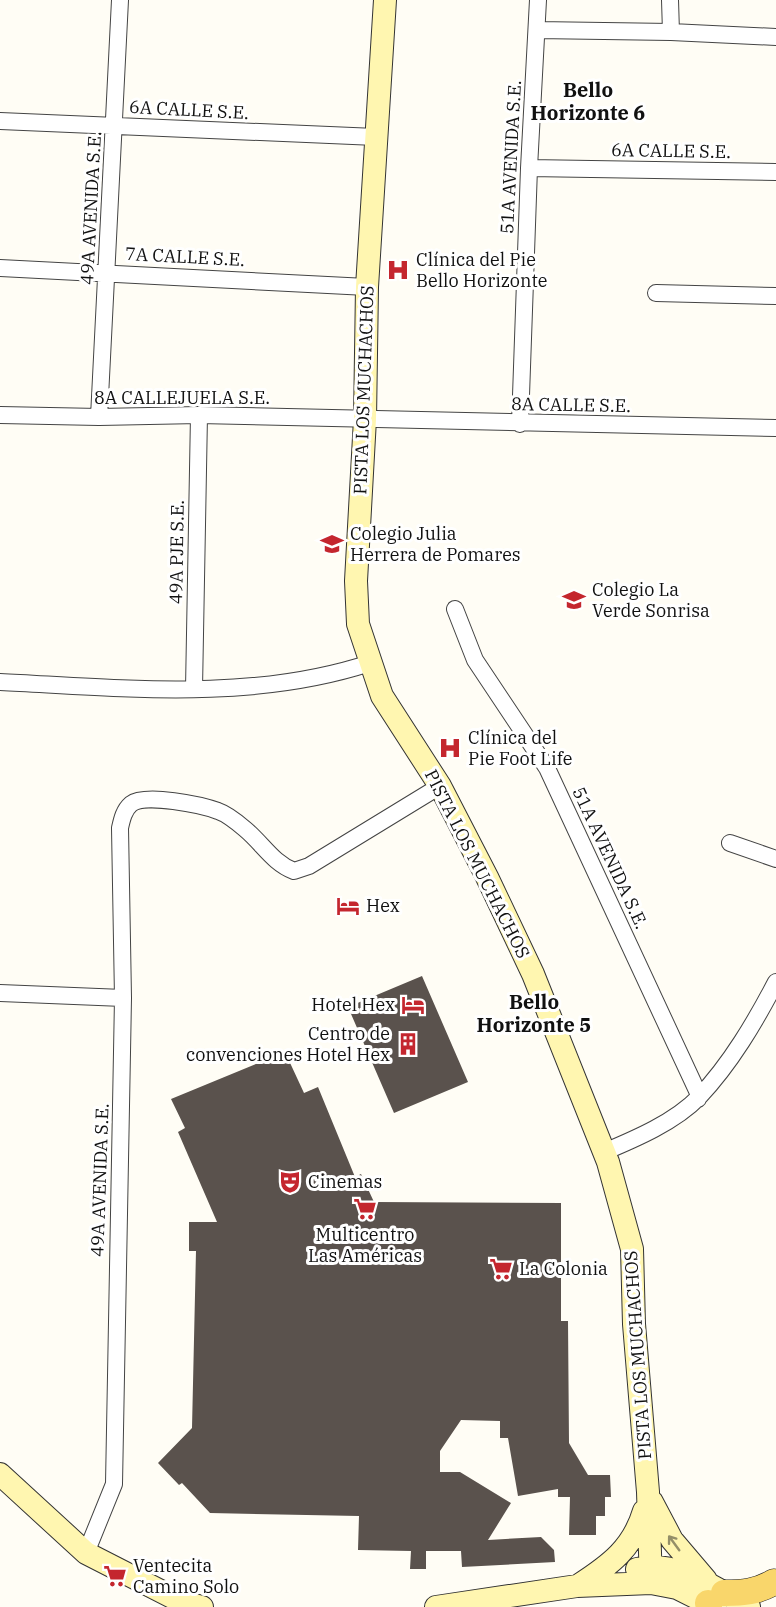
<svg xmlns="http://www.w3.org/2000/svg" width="776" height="1607" viewBox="0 0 776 1607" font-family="'IBM Plex Serif',serif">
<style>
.building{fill:#5a524d}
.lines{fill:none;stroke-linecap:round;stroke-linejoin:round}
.street-casing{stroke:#444;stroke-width:18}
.secondary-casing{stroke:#333;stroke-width:24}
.primary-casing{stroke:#222;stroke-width:27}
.street{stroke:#fff;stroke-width:16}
.secondary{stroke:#fff6b0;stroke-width:22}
.primary{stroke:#f9d66b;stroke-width:26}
.oneway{stroke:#948f68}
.labels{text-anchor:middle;stroke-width:6;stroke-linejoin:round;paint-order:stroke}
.street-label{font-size:18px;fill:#111;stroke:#fff}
.poi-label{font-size:18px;fill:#111;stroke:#fff;text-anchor:start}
.neighbourhood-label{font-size:20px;font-weight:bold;fill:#111;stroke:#fff}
</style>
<rect width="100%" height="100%" fill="#fffdf5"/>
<path class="building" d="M422,976L468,1082L394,1113L348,1007Z
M285,1052L304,1093L318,1087L355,1177L361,1174L374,1202L561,1203V1321H568L569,1443L588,1475H610L611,1497H605V1516H596V1535H569L570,1497H558V1489L518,1496L508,1438H500V1421L461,1420L440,1451V1472H460L511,1503L488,1540L541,1537L554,1550L555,1562L462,1567L461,1551H426V1569H410L411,1551L358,1550L359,1516L210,1513L182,1483L179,1485L158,1463L192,1428L196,1251H189V1222H217L178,1132L185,1128L171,1099Z"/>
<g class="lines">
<g class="street-casing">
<path id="street" d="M670,0L671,32
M537,30L671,32L776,37
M0,121L376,137
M529,168L776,172
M0,268L367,287
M656,293L776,296
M0,415L99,417L199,415L776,428
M99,417L120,0
M520,424L529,168L538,0
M455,609L475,660L547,768L699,1095L698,1099
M0,682C123,688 251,702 370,663
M194,689L199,415
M730,843L776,859
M0,993L123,998
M604,1152C635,1139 675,1122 699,1097C731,1063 755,1022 776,982
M86,1553L114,1484L123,998L120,828C122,819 124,810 131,804C145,793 202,805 218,811C227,814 238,823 245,829C263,844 273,863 294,871L309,866L440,786"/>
</g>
<g class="secondary-casing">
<path id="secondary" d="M385,0L367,287L365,419L356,581L358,624L382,696L440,786L487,877L533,974L608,1162L632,1249L634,1324L648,1492L651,1583
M0,1474L86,1553L180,1601L202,1607
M652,1502L672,1540L706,1580
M637,1569C676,1559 716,1589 749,1607
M579,1585C610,1565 633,1548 644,1511
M436,1607L577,1586L651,1583L677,1588L715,1607"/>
</g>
<g class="primary-casing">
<path id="primary" d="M724,1593C743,1593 757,1592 774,1582
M708,1603L709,1607"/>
</g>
<use href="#street" class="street"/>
<use href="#secondary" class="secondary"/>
<use href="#primary" class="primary"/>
</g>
<defs><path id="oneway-shaft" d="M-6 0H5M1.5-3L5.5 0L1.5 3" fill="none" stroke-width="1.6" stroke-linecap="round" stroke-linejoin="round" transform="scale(1.5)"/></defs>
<use class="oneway" href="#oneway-shaft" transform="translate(674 1543) rotate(-126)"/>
<defs>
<g id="hospital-bare" transform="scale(1.8)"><path d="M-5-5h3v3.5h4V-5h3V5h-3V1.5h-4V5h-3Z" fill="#c4262e" stroke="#fff" stroke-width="2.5" paint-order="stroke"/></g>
<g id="university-bare" transform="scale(1.8)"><path d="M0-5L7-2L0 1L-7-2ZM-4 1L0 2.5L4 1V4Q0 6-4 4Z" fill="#c4262e" stroke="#fff" stroke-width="2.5" paint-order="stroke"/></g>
<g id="school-bare" transform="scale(1.8)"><path d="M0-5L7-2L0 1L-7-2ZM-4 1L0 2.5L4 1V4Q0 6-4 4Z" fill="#c4262e" stroke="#fff" stroke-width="2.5" paint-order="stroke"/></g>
<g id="hotel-bare" transform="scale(1.8)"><path d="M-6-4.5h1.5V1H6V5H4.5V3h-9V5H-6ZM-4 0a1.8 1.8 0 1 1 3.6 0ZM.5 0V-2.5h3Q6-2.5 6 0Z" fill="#c4262e" stroke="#fff" stroke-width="2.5" paint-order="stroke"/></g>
<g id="building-bare" transform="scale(1.8)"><path d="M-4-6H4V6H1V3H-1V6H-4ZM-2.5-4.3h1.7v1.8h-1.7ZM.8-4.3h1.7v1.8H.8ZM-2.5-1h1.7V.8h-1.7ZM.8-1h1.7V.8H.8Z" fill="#c4262e" stroke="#fff" stroke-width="2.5" paint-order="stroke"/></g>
<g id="theatre-bare" transform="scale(1.8)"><path d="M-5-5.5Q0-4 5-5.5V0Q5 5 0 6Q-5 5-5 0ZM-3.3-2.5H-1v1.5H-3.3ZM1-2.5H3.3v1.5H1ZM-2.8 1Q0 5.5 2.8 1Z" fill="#c4262e" stroke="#fff" stroke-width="2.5" paint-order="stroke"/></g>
<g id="supermarket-bare" transform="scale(1.8)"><path d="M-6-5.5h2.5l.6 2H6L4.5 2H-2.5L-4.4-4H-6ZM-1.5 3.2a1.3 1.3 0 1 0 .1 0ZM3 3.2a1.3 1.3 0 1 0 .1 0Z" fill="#c4262e" stroke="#fff" stroke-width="2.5" paint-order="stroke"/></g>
</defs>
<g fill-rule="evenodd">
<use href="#hospital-bare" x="398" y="270"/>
<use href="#university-bare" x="332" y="544"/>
<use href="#school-bare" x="574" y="600"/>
<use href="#hospital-bare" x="450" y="748"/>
<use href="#hotel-bare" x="348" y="906"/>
<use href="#hotel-bare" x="413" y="1005"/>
<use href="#building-bare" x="408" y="1044"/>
<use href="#theatre-bare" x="290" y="1182"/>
<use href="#supermarket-bare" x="365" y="1209"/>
<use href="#supermarket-bare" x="501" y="1269"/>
<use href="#supermarket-bare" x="115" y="1576"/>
</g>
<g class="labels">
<g class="street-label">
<text transform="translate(189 110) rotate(3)" y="6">6A CALLE S.E.</text>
<text transform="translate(671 151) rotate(1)" y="6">6A CALLE S.E.</text>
<text transform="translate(511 157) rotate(-87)" y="6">51A AVENIDA S.E.</text>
<text transform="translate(91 208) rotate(-87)" y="6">49A AVENIDA S.E.</text>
<text transform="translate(185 257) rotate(3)" y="6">7A CALLE S.E.</text>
<text transform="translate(364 390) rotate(-88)" y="6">PISTA LOS MUCHACHOS</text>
<text x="182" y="404">8A CALLEJUELA S.E.</text>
<text transform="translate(571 405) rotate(1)" y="6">8A CALLE S.E.</text>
<text transform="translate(177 552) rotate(-89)" y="6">49A PJE S.E.</text>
<text transform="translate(610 858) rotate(65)" y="6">51A AVENIDA S.E.</text>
<text transform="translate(477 864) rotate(63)" y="6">PISTA LOS MUCHACHOS</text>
<text transform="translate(100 1180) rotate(-88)" y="6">49A AVENIDA S.E.</text>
<text transform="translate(638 1355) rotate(-94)" y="6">PISTA LOS MUCHACHOS</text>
</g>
<g class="poi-label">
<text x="416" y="266">Clínica del Pie<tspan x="416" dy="21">Bello Horizonte</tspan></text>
<text x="350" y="540">Colegio Julia<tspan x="350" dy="21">Herrera de Pomares</tspan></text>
<text x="592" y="596">Colegio La<tspan x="592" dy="21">Verde Sonrisa</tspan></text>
<text x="468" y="744">Clínica del<tspan x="468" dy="21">Pie Foot Life</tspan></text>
<text x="366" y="912">Hex</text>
<text x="395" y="1011" text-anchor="end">Hotel Hex</text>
<text x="390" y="1040" text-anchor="end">Centro de<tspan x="390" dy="21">convenciones Hotel Hex</tspan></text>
<text x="308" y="1188">Cinemas</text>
<text x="365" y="1241" text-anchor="middle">Multicentro<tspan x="365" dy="21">Las Américas</tspan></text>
<text x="519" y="1275">La Colonia</text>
<text x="133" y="1572">Ventecita<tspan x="133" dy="21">Camino Solo</tspan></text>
</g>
<g class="neighbourhood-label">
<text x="588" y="97">Bello<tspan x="588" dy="23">Horizonte 6</tspan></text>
<text x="534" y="1009">Bello<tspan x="534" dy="23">Horizonte 5</tspan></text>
</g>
</g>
</svg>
